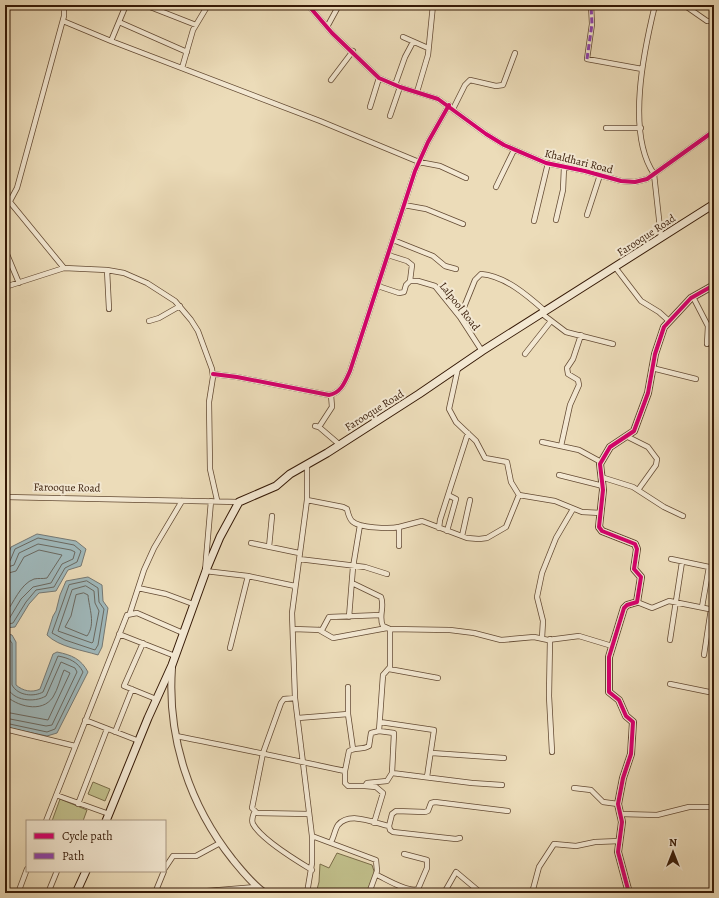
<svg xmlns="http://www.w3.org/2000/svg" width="719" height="898" viewBox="0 0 719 898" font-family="Alegreya,serif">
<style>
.green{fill:#c0be8a;stroke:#7a6c48}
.water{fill:#9fb8bb;stroke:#757873}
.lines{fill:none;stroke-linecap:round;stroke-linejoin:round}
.shore{stroke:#6a6860;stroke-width:1}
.minor-casing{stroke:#634a33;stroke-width:6}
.tertiary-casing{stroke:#634a33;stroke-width:8}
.secondary-casing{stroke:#351906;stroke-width:9}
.minor{stroke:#f3e8d2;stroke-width:4.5}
.tertiary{stroke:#f3e8d2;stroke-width:6}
.secondary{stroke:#f3e8d2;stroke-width:7}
.quiet{stroke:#8e44ad;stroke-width:3;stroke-dasharray:6 3;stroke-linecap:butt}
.cycleway-casing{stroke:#f3e8d2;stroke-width:6}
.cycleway{stroke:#d6006c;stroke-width:4}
.labels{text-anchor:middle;stroke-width:4;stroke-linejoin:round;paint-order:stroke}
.street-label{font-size:11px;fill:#351906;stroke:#f3e8d2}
</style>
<rect width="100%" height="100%" fill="#ecdcb9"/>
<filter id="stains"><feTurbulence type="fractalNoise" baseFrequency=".005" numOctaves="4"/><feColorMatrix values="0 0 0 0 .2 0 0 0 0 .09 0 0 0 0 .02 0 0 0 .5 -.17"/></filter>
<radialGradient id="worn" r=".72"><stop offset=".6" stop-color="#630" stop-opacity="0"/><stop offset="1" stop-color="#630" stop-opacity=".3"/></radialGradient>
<path class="green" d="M93,782L110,789L105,801L88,794Z
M60,799L87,810L83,821H52Z
M337,853L372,865L376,877L368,893H316L319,882L320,864L329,868Z"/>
<path class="water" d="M37,534L76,541L86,549L81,566L68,570L56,591L39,593L29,604L15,627L5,628V564L11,547Z
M88,577L102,585L103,601L108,608L102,647L98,655C82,650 59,647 47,635L53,616L56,611L60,595L66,581Z
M5,633L12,635L16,642V685C23,691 32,693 40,689L53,654L57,652C72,655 81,659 88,672L57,733L47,736L5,727Z"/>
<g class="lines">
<path class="shore" d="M5,563L10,561L15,549L38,538L74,545L81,551L77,562L65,568L54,587L36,590L26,602L13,623L5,625
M5,568L14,565L19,553L38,544L71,550L75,552L73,559L62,564L51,583L33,587L21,599L9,619L5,620
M5,574L16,571L24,557L39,550L62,555L47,578C43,579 38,578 34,579C20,584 14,603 5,614
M87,581L98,588L99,602L104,609L98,645L95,650L65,640L52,633L69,585Z
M86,586L94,591L95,603L99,611L93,642L92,643L58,631L72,590Z
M84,593L88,595C89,608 96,624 87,636L65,627L71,616L76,595Z
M5,637L9,639L12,643V685C18,696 34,697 43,692L58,656C69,658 78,662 83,672L55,729L47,732L5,723
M5,642L7,645V687C13,701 34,703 46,696L61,662L75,668L77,672L52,725L46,726L5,718
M5,695C16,706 42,714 53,697C58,689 60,679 64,670L70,673L48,720L5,712"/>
<g class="minor-casing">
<path id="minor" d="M145,5L196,25
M308,5L332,33L379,78L400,87L438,99L486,134L504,145L546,163L585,171L621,181L635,182L647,179L714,131
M591,5L592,24L587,59L642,69
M655,5C644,50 626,133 654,174L661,237
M684,5L707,21H711L714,17
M63,21L111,41L320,121L419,162L440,166L466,178
M119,22L187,52
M327,27L339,5
M403,37L428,48
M111,41L126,5
M182,68L193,30L208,5
M331,80L353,51
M395,85L405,57L413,42
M417,92L428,55L433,5
M370,107L379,78
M453,109L465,85L470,80L496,86L503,85L515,53
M390,116L400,87
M606,128H641
M496,187L514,150
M5,196L64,268
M10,201L17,188L64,16V9L60,5
M404,205L426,209L463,224
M587,215L600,175
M556,220L563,190L564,167
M534,221L548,163
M393,240L433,256L445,266L456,269
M6,252L19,283
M388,255L407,261L412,265L410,281
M615,267L641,301L659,312L669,321
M107,270L109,309
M378,286L399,293L404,292L406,285L410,281H418L435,286L460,317L482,351
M5,287L64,268L107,270L124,273L147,283L175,301L191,320L198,331L212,369L213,377L209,402L210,469L217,500
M693,297L708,326L707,344
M541,313L566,332L613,344
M460,317L475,280L481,274C505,276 527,295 545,311
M149,321L159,318L180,306
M525,354L551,321
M458,368L449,409L456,422L476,441L485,458L507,462L511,482L519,495L555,501L582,512L601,513
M652,368L696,379
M213,374L237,377L329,395C341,393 345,382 350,371L415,171L428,142L449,105
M315,426L319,427L340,445
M319,427L332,407L331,395
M626,436L648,447L657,459L656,465L638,490
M542,442L579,450L601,462
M561,446L570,405L579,385L578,380L568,374L567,368L573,359L581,335
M307,465V500L292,613L295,698L312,836V863L307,893
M559,475L603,486
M601,477L633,487L664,507L683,516
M714,486L712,493L714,500
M5,497L239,502
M307,500L343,507L347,509C348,513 349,518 352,521C358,528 390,529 399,527V546
M211,501L205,571L248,576L295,586
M399,527L422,521L467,538L479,539L487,538L506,527L519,495
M439,528L440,520L468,433
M447,531L456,499L448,495
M462,536L470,500
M251,543L299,553
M269,547L272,516
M299,559L365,567L387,574
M671,559L709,567L714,565
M352,583L381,597C385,607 378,617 383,626L390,629L450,630L474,633L501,640L534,637L548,640L579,636L612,646
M138,588L166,594L193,604
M637,602L652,608L669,601L714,610
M702,607L709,567
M130,613L144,570L154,548L182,501
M349,617L353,567L360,525
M293,629L322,630L329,617L381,615
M319,630L333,638L387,628
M119,634L175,656
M542,638L543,621L537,597L542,573L556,538L573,509
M550,639L549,696L552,752
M670,640L682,562
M143,643L124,686L156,699
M230,648L248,576
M704,655L711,609
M389,669L438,678
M670,684L714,693
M348,687V714
M295,698L284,699L281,703L263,753L252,808L257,813L309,814
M298,718L348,714L353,749
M85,720L139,741
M380,722L434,730L427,777
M5,729L75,746
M379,731L394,733L392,773
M115,732L132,689
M176,736C233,747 288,759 345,771L349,751C356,747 363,750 369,746L371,733L379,731L383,675L390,667V629
M432,753L504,758
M345,771V783L348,786H365L367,783L387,781L392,773L472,783L502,785
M365,786L376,787L383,793L374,823
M574,788L591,790L603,802L618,804
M56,795L109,814
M78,804L107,729
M254,813C253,816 251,820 253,824C261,839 297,861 312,870
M621,814L657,815L689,807H714
M46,821L127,615L137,613L183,633
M714,824L713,830L714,843
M312,836L376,860L377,871L369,893
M460,838L456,839L393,832L390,830L389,826L392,814L396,811L425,812L428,811L431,803L435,802L508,811
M331,842C334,837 335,829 338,825C350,811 374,823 389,826
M165,868L173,856H196L220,843
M377,875C386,879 408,893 418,889L427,868V860L404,854
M207,891L257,887
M18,893L27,869
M48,893L57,871
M155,893L164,871
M444,893L456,872L481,893
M532,893L539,867L554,844L576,846L595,842L620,841
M712,893L714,857"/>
</g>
<g class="tertiary-casing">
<path id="tertiary" d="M172,668C167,738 190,806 233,860C243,872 252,884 265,893
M629,893L618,852L622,822L618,804L623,778L631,754L633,722L626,716L619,700L609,692V657L624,608L627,605L637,602L641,577L634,569L637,549L635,544L602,531L599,527L603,490L600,464L610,447L634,431L648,393L655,354L664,327L691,298L714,285"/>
</g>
<g class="secondary-casing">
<path id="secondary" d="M106,821L148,718L172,665L207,568L220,537L239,502L276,486L290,474L327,453L419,394L482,351L714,204
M76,893L86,871"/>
</g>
<use href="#minor" class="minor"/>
<use href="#tertiary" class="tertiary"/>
<use href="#secondary" class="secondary"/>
<path class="quiet" d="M587,59L592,24L591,5"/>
<g class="cycleway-casing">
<path id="cycleway" d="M308,5L332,33L379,78L400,87L438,99L486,134L504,145L546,163L585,171L621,181L635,182L647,179L714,131
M213,374L237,377L329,395C341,393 345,382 350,371L415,171L428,142L449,105
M629,893L618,852L622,822L618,804L623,778L631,754L633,722L626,716L619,700L609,692V657L624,608L627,605L637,602L641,577L634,569L637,549L635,544L602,531L599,527L603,490L600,464L610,447L634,431L648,393L655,354L664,327L691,298L714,285"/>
</g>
<use href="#cycleway" class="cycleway"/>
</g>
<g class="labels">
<g class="street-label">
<text transform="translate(579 161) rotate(14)" y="4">Khaldhari Road</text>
<text transform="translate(646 235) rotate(-33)" y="4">Farooque Road</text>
<text transform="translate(460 306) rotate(52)" y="4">Lalpool Road</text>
<text transform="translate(374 410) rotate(-32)" y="4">Farooque Road</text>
<text transform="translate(67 487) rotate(1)" y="4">Farooque Road</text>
</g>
</g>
<rect width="719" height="898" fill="none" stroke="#ecdcb9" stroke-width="20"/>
<rect x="6" y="6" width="707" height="886" fill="none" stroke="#351906" stroke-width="2"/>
<rect x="10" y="10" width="699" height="878" fill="none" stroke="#351906"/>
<rect x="26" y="820" width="140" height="52" fill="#f3e8d2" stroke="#a79580"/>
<rect x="34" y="833" width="20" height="6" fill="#d6006c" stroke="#a79580"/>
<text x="62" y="840" font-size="12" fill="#351906">Cycle path</text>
<rect x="34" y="853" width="20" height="6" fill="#8e44ad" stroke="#a79580"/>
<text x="62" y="860" font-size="12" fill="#351906">Path</text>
<g transform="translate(673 852)" stroke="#f3e8d2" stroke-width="3" paint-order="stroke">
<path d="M0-3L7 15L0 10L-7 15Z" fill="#351906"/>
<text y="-6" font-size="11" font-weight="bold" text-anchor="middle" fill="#351906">N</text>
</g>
<rect width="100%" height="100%" filter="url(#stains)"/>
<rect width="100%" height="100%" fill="url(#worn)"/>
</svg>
